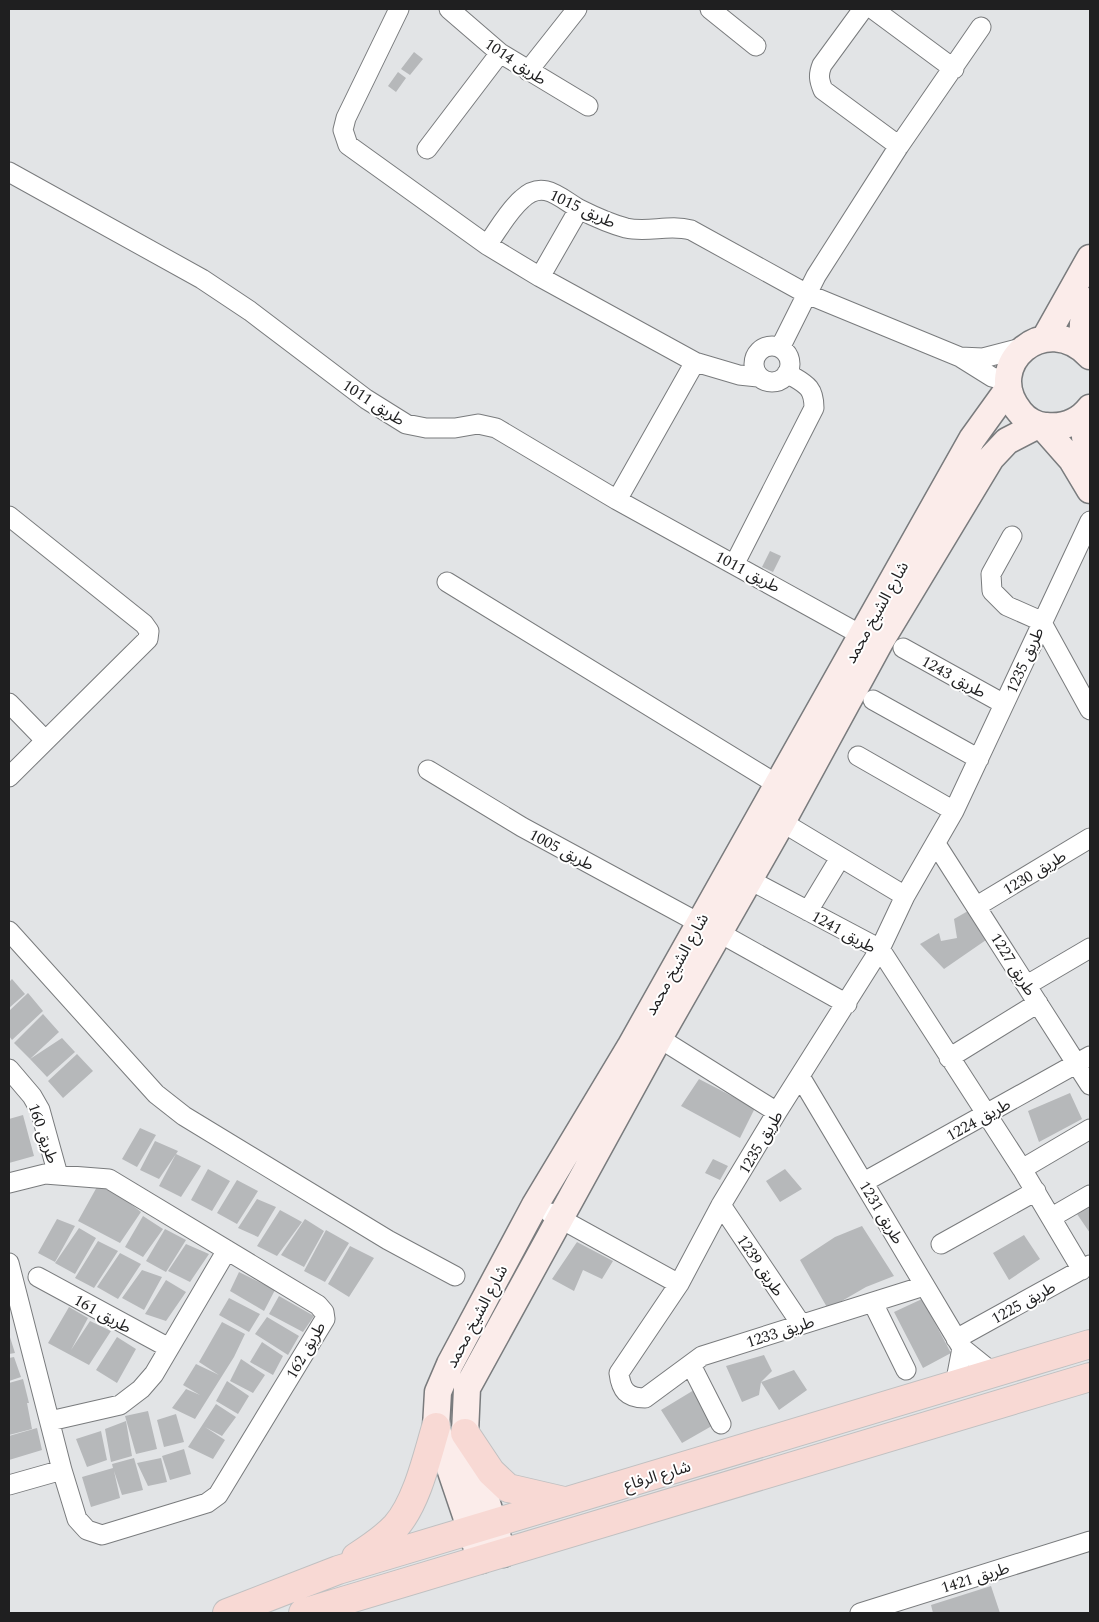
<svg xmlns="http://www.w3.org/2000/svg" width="1099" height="1622" viewBox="0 0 1099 1622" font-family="Spectral,'Noto Sans Arabic',serif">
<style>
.building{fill:#b6b8ba}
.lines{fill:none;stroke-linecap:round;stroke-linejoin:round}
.street-casing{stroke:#797b7d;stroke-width:21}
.secondary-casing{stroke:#797b7d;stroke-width:29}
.primary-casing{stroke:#c0c0c1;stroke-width:30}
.street{stroke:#fff;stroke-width:19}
.secondary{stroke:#fbecea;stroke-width:26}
.primary{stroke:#f8d9d4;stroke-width:28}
.labels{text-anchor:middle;stroke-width:4;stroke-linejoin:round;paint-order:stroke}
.street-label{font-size:16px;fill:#1f1f20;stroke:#fff}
</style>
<rect width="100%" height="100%" fill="#e2e4e6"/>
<path class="building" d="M414,52L423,59L410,75L401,69Z
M398,72L406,78L396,92L388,86Z
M770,551L781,556L773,572L762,567Z
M968,911L986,940L944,969L920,944L939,933L941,941L957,938L954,919Z
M12,979L25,994L9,1008V982Z
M28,993L43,1011L12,1040L9,1036V1011Z
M43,1014L59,1032L30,1059L14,1043Z
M62,1038L75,1052L47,1077L30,1059Z
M77,1054L93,1071L63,1098L48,1081Z
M699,1079L755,1108L740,1138L681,1106Z
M1070,1093L1082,1119L1039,1142L1028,1111Z
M23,1115L34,1156L9,1163V1119Z
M140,1128L156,1135L137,1167L122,1159Z
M155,1141L178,1151L176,1154L201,1166L181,1197L159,1186L176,1154L159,1179L140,1170Z
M713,1159L728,1166L720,1180L705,1173Z
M208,1169L230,1181L212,1211L191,1200Z
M785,1169L802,1189L780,1202L766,1181Z
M237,1180L258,1191L237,1224L217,1213Z
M98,1185L123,1198L141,1212L120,1243L78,1221Z
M257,1199L276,1207L258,1237L238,1228Z
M1090,1205V1233L1077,1214Z
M280,1210L302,1222L277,1256L257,1246Z
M143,1216L163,1229L143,1257L125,1247Z
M57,1219L75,1226L55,1262L38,1253Z
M305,1219L324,1231L304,1267L281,1255Z
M862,1226L894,1276L866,1287L828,1309L800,1260L835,1237Z
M79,1228L96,1238L75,1274L55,1263Z
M165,1229L186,1240L166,1272L146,1261Z
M326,1230L349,1243L325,1282L304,1271Z
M1024,1235L1040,1259L1009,1280L993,1253Z
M98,1241L118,1251L94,1288L75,1278Z
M577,1242L613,1261L602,1279L583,1270L574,1291L552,1279Z
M186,1244L209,1254L190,1282L168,1271Z
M350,1246L374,1258L349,1297L328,1284Z
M120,1253L141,1264L118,1299L97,1287Z
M142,1270L162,1277L144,1310L122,1298Z
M239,1272L275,1290L264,1311L230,1291Z
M166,1280L186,1292L166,1321L145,1314Z
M279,1296L314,1316L303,1332L269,1314Z
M229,1298L260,1314L249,1332L219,1315Z
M922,1299L951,1353L923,1368L894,1312Z
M69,1307L88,1318L71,1350L90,1321L111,1331L89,1365L48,1343Z
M267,1317L299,1336L288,1355L255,1334Z
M222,1322L245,1334L234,1357L195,1419L172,1408L186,1389L200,1395L183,1385L196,1364L219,1375L199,1362Z
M9,1334L15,1353L9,1354Z
M117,1337L136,1349L117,1383L96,1370Z
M262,1342L283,1356L273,1375L250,1362Z
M764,1355L772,1371L761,1382L794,1370L807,1390L779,1410L761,1382L759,1395L742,1402L726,1366Z
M14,1357L21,1377L9,1381V1358Z
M241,1359L265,1375L253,1393L230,1381Z
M23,1379L29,1403H27L32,1429L9,1435V1383Z
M227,1381L249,1396L238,1414L216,1401Z
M694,1390L717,1423L682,1443L661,1410Z
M216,1404L236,1417L222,1436L205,1427L225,1440L213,1459L188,1447Z
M148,1411L157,1449L136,1454L125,1416Z
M176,1414L184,1442L164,1447L157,1420Z
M126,1421L132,1456L111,1462L105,1429Z
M37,1428L42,1450L9,1460V1436Z
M101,1431L107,1460L87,1467L76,1439Z
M184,1449L191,1474L170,1480L162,1456Z
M134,1458L143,1490L122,1495L114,1471L120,1498L91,1507L82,1477L113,1468L112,1464Z
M161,1458L167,1482L148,1486L137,1463Z
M991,1586L1000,1613H933L931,1605Z"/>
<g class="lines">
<g class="street-casing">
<path id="street" d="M399,9L346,118L343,130L348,145L487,245L540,277L695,362L739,375L758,377
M449,9L500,53L588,106
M710,9L756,46
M863,9L822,65C818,75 819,80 823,90L899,146
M873,9L954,69
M528,71L577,9
M427,149L500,53
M9,172L202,279L250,311L366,399L406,424L426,428H455L478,424L496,428L617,500L863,636
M487,245C498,230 508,211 522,199C543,179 560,198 579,209C593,216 611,224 626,228C648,233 669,224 691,230L807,294L960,357
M540,277L579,209
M754 364a18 18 0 1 1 36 0a18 18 0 1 1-36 0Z
M780,348L816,276L899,146L981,27
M1008,381L992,377L960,357L983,358L1025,347
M617,500L695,362
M9,516L144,624L149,631L148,639L9,777
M1012,536L991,574L992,591L1007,606L1041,621L1090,710
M735,563L814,408C814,386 805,384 787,373
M447,582L778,785
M903,648L1004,704
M873,700L979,759
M9,703L45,740
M858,756L954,811
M428,770L522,827L699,923
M782,822L905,896
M936,844L1090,1085
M748,879L880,949L1022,1169L1082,1270
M977,906L1090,838
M808,911L840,858
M9,931L156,1094L184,1116L388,1240L455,1276
M718,932L847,1004
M1027,985L1090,948
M659,1038L777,1112
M949,1058L1038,1003
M9,1069L32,1096L40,1110L58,1175
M801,1078L962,1348L993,1373
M1022,1169L1090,1129
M864,1182L1090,1056
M9,1183L45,1174L109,1179L318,1305L324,1312L325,1319L218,1495L207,1503L102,1535L87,1530L77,1519L62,1470L9,1263
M721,1205L801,1324
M550,1213L679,1284
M1052,1217L1090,1195
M941,1244L1036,1191
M38,1277L169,1348
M924,1286L702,1356L645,1398C627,1398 621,1390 619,1373L679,1284L721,1205L777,1112L880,949L905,896L954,811L1090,521
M873,1303L906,1370
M956,1339L1090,1265
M691,1365L721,1424
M955,1385L962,1348
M50,1421L120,1405L141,1389L154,1374L227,1250
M9,1485L62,1470
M860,1613L1090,1541"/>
</g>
<g class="secondary-casing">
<path id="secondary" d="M1045,338L1090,258
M1082,347L1083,323L1090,301
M1090,356C1046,309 981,365 1020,412C1026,420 1037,426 1046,426C1064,428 1079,422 1090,408
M1085,415V437L1090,455
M1042,426L1072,460L1090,490
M503,1554L465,1433L467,1388L659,1038L782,822L880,642L991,458L1007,441L1038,425
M481,1560L436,1427L438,1392L450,1364L535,1205L630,1047L972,439L1008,389"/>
</g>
<g class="primary-casing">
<path id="primary" d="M465,1433L491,1472L508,1488L564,1501
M356,1557C370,1548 384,1539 396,1526C417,1502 427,1457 436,1427
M227,1613L338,1570L1090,1344
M303,1613L1090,1377"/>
</g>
<use href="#street" class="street"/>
<use href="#secondary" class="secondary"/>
<use href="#primary" class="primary"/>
</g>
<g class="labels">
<g class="street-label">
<text transform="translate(516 61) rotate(34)" y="6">طريق 1014</text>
<text transform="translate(583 208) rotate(25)" y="6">طريق 1015</text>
<text transform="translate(374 402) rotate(33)" y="6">طريق 1011</text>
<text transform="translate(748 571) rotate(28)" y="6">طريق 1011</text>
<text transform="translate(876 612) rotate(-61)" y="6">شارع الشيخ محمد</text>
<text transform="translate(1024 660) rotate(-66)" y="6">طريق 1235</text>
<text transform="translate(954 676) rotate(29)" y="6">طريق 1243</text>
<text transform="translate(562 849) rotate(28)" y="6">طريق 1005</text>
<text transform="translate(1034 872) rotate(-31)" y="6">طريق 1230</text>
<text transform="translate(844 931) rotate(29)" y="6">طريق 1241</text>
<text transform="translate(676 964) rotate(-61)" y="6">شارع الشيخ محمد</text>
<text transform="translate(1014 964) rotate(58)" y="6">طريق 1227</text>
<text transform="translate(978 1119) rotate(-29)" y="6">طريق 1224</text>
<text transform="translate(44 1133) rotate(71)" y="6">طريق 160</text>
<text transform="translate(760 1142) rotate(-59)" y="6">طريق 1235</text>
<text transform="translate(882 1212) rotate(59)" y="6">طريق 1231</text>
<text transform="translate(761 1265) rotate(56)" y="6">طريق 1239</text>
<text transform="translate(1023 1302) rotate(-29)" y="6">طريق 1225</text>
<text transform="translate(103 1313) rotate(29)" y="6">طريق 161</text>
<text transform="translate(476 1316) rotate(-62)" y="6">شارع الشيخ محمد</text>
<text transform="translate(780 1331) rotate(-18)" y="6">طريق 1233</text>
<text transform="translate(305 1350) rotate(-60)" y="6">طريق 162</text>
<text transform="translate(657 1475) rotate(-17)" y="6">شارع الرفاع</text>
<text transform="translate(975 1577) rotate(-17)" y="6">طريق 1421</text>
</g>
</g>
<rect width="1099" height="1622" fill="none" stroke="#1f1f20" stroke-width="20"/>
</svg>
